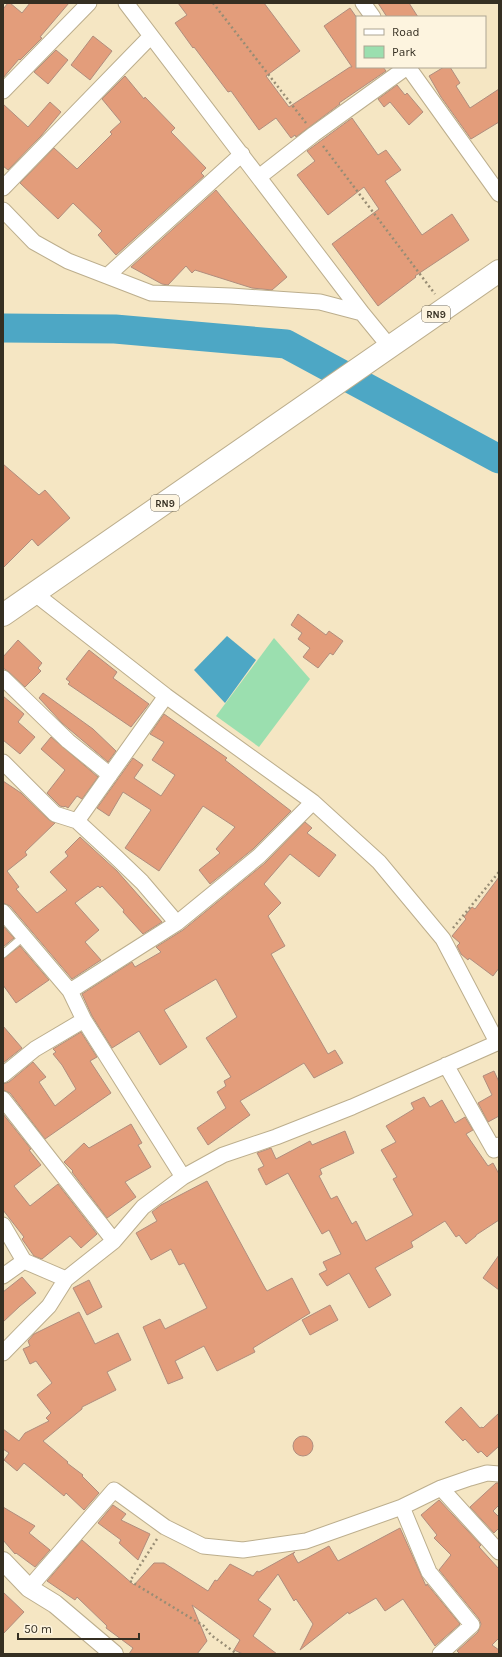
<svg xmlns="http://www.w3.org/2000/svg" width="502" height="1657" viewBox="0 0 502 1657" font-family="Karla,sans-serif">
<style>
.green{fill:#9bdfaf}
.water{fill:#4da7c5}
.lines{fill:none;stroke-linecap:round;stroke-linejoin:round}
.river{stroke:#4da7c5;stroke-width:29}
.building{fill:#e39d7b;stroke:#b08d7d}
.service-casing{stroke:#bcae8d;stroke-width:9}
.minor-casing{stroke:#bcae8d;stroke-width:17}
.tertiary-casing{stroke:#bcae8d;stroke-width:20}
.primary-casing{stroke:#bcae8d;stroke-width:24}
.path{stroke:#988d75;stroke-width:2.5;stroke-dasharray:2 3;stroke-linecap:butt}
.service{stroke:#fff;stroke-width:7}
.minor{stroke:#fff;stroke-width:15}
.tertiary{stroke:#fff;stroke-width:18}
.primary{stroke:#fff;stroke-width:22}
.labels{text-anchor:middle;stroke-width:4;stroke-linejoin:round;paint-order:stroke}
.shield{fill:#fdf4df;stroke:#716a5b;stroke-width:1}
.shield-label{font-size:10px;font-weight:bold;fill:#352f22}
</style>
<rect width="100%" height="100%" fill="#f5e6c3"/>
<path class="green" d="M274,638L310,679L259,747L216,716Z"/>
<path class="water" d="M227,636L256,660L225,703L194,670Z"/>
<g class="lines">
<path class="river" d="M3,328L115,329L286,344L499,459"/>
</g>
<path class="building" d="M8,3H10L22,13L30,3H69L40,37L42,38L20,60L19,59L3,78V9Z
M178,3H264L300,51L266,76L289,107L350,67H352L324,26L350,8L357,18V67H383L386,71L339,103L340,104L296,137L295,135L291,138L276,118L259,130L231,91L228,92L194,47L193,48L175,23L187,15Z
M378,3H409L418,17H387Z
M93,36L112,51L90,80L71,65Z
M56,50L68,60L48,84L34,72Z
M444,67H450L460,83L456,86L470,108L499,89V122L471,139L441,97L429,76Z
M125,76L144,99L145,97L175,128L171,132L206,168L201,173L204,176L116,255L98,235L102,231L73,203L58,219L20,183L54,148L77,169L112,134L110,132L121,122L102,99Z
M397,85L405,95L407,93L423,112L409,125L390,102L384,107L378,99Z
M50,102L61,112L41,136L8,170L3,166V104L28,127Z
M352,118L378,155L386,150L401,170L385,181L422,235L452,214L469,240L415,276L416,277L378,306L332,244L379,209L364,187L328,215L297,175L315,161L307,151Z
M216,190L287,277L272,290L252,288L195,270L192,273L186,266L168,285L162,284L131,267Z
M3,464L39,495L45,490L70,518L38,546L32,539L3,568Z
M298,614L326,635L329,631L343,641L333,655L330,653L318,668L303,657L310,648L298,639L302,633L291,625Z
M18,640L42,663L38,668L41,671L25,687L9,672L3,668V657Z
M89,650L117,672L113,678L149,704L131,727L68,684L70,682L66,679Z
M43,693L93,729L116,751L108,762L62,723L39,698Z
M3,696L24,714L18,722L35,737L20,754L3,740Z
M164,714L227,758L225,760L291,811L253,849L210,884L199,870L220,853L216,849L235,827L203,806L159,871L125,848L151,810L123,792L109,816L97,808L133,758L143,765L134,778L161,796L175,775L152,760L164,742L150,734Z
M51,737L98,777L82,799L77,796L68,808L65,806L64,807L60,806L47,793L65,770L41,749Z
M3,781L21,793L49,820L55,823L25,852L27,855L7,871L19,887L16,889L37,913L67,890L50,872L68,856L65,852L80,837L117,871L162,922L143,934L123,912L124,910L102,886L100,888L98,886L75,903L99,930L85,942L101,960L72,979L10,906L3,903Z
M305,822L312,828L307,833L336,855L319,877L290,854L264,884L281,903L268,916L285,946L271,954L328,1054L335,1050L343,1063L314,1078L304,1063L240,1101L250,1115L208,1145L197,1128L226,1108L217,1092L226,1086L224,1081L231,1077L206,1038L237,1017L216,979L164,1010L187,1047L160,1065L139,1031L112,1048L92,1016L82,994L132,962L135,967L161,952L156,947L183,930L265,863Z
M499,877V968L493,976L469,958L468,960L461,954L457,946L460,943L452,936L466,919L464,917L472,907L475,909Z
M3,926L14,938L3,947Z
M20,946L49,980L16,1003L3,985V959Z
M3,1026L22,1048L3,1063Z
M81,1032L97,1057L90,1061L111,1093L45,1139L10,1093L3,1090V1084L9,1082L33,1062L46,1077L39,1082L55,1106L76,1089L62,1065L53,1054L56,1052L53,1049Z
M494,1071L499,1082V1116L488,1122L478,1103L492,1095L483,1076Z
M424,1097L430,1107L442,1100L455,1123L465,1117L473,1130L466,1134L488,1166L493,1163L499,1174V1220L476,1235V1236L466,1244L459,1235L456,1237L445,1221L411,1242L413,1247L375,1268L391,1295L369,1308L349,1273L327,1286L319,1274L327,1270L323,1262L341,1254L329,1230L322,1234L288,1173L266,1185L258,1169L264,1166L257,1153L271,1148L276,1159L310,1141L312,1145L345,1131L354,1153L320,1169L322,1174L319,1176L331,1199L337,1196L352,1224L356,1221L366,1241L413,1215L393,1179L397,1177L381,1150L396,1142L386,1126L414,1109L411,1103Z
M3,1114L31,1149L29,1150L41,1165L14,1186L30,1206L58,1184L97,1234L81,1248L70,1236L42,1259L34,1256L22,1239L24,1237L3,1210Z
M131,1124L142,1143L138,1145L151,1167L125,1182L136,1197L107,1218L72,1172L73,1171L64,1162L84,1143L89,1148Z
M207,1181L265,1288L267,1291L292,1278L310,1313L253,1348L255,1352L217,1371L204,1346L175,1361L183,1378L168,1384L143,1327L160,1319L165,1329L207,1308L184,1263L179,1265L171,1249L151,1260L136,1233L157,1221L152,1212L161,1205Z
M499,1255V1290L483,1278Z
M22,1277L36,1293L20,1306L3,1322V1292Z
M89,1280L102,1307L87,1315L73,1288Z
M330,1305L338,1320L310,1335L302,1320Z
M79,1312L95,1344L118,1333L131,1360L107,1372L116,1390L82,1407V1409L43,1441L68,1462L67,1463L83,1475L82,1476L99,1493L84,1510L66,1493L64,1496L24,1463L17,1471L4,1460L9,1453L3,1449V1429L19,1441L25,1433L49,1421L46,1418L51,1413L37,1395L52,1383L36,1361L30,1364L23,1349L30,1346L28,1341L34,1334Z
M461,1407L480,1428L482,1427L483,1428L499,1413V1446L487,1457L481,1451L478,1453L465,1439L463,1441L445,1422Z
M293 1446a10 10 0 1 1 20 0a10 10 0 1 1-20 0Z
M496,1483H499V1505L493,1511L499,1517V1528L494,1533L470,1507Z
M439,1500L481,1545L479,1547L499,1569V1638L492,1645L499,1650V1654H460L457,1651L478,1632L481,1624L479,1619L439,1570L451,1555L434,1538L437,1535L421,1515Z
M113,1505L126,1514L121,1520L150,1534L138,1560L119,1543L121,1540L98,1523Z
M3,1507L35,1526L29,1533L50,1550L35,1567L16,1553L15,1554L3,1540Z
M400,1528L426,1586L427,1584L460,1624L435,1646L403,1599L385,1611L376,1598L349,1614L348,1612L300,1650L313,1624L296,1599L294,1601L278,1574L258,1600L271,1609L253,1636L277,1654H243L234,1650L240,1640L192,1605L207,1641L197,1654H129L133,1648L106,1628L107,1626L77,1597L75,1600L47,1581L82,1540L134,1585L154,1563H164L208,1591L215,1580L217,1581L230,1564L253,1576L257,1571L259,1572L295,1552L293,1554L298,1563L329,1546L338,1561Z
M3,1592L24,1612L3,1634Z"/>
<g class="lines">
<g class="service-casing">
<path id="service" d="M3,954L23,937"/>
</g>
<g class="minor-casing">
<path id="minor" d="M126,3L362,313
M363,3L373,17
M408,67L499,194
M3,91L89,3
M259,177L314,134L407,67
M3,188L151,36
M3,210L34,242L68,261L151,293L231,296L320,302L362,313L389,346
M107,276L242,154
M34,593L166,696L313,802L379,862L443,939L497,1042
M3,678L68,741L110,775
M3,762L55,814L77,821L116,857L142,882L177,923
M77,821L166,696
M3,912L70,991L84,1020L183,1177
M70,991L177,923L259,856L313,802
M446,1065L494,1150L499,1145
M3,1075L35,1049L84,1020
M3,1099L114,1241
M3,1225L24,1261L66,1279
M3,1276L24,1261
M3,1353L49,1306L66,1279L114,1241L143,1207L183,1177L223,1155L276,1137L352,1107L499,1042
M441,1488L499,1552
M402,1507L429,1572L472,1625L440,1654
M29,1588L114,1490L165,1527L203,1546L243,1550L306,1541L402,1507L441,1488L470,1478L487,1473L499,1474"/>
</g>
<g class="tertiary-casing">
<path id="tertiary" d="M3,1561L29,1588L55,1604L114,1654"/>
</g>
<g class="primary-casing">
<path id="primary" d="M3,615L499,271"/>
</g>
<path class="path" d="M213,3L306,123
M323,146L435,294
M453,928L499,872
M157,1539L130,1581L204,1626L211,1635L237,1654"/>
<use href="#service" class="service"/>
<use href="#minor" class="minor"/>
<use href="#tertiary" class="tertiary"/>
<use href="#primary" class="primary"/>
</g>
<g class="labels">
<g class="shield">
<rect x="422" y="306" width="28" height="16" rx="3"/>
<rect x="151" y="495" width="28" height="16" rx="3"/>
</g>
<g class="shield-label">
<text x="436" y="318">RN9</text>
<text x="165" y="507">RN9</text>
</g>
</g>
<rect width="502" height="1657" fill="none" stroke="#352f22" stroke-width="8"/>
<rect x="356" y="16" width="130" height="52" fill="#fdf4df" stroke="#ada593"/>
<rect x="364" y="29" width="20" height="6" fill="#ffffff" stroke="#ada593"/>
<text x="392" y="36" font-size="12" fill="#352f22">Road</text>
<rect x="364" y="46" width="20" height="12" fill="#9bdfaf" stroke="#ada593"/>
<text x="392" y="56" font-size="12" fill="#352f22">Park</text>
<path d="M18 1633v6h121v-6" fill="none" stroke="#352f22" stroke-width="2"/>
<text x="24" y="1633" font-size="12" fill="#352f22" stroke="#fdf4df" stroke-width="3" paint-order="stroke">50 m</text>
</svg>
